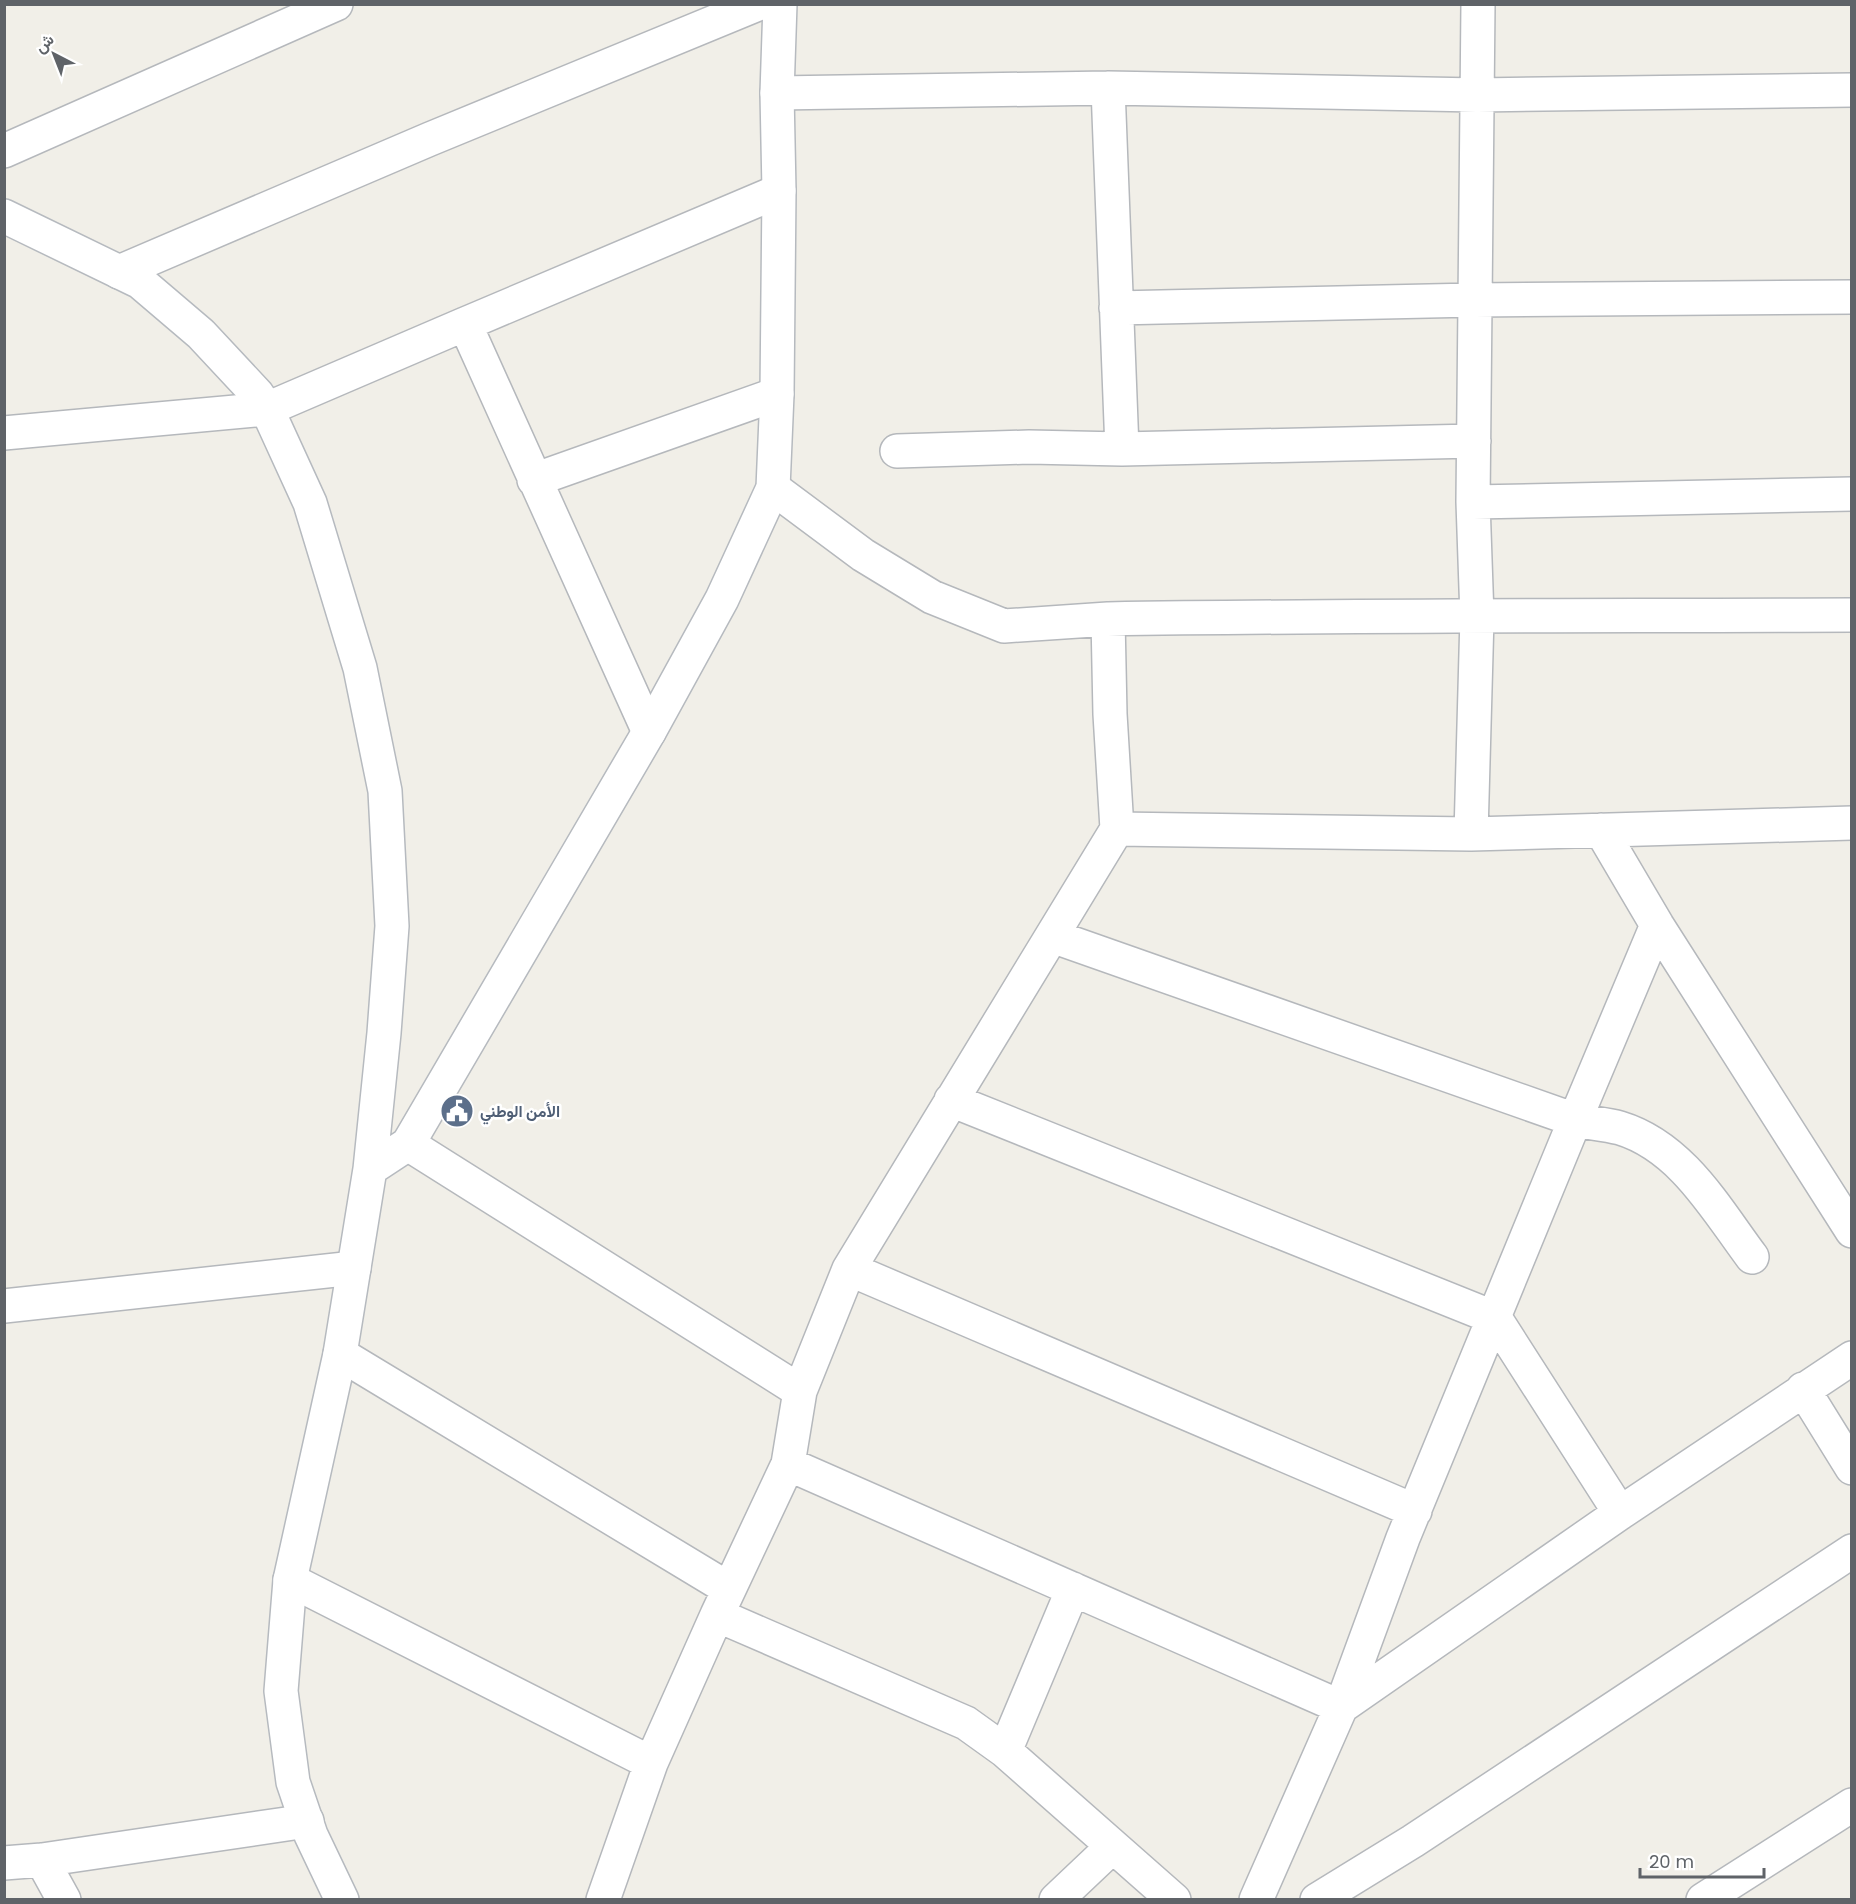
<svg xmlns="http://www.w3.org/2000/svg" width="1856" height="1904" viewBox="0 0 1856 1904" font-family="Poppins,Vazirmatn,sans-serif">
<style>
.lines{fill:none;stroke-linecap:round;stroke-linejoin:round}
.street-casing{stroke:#b5b8bc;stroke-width:36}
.secondary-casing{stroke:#b6babf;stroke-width:36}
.street{stroke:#fff;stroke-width:33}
.secondary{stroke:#fff;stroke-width:33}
.labels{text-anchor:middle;stroke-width:5;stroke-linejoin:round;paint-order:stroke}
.service-label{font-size:16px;font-weight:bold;fill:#4e5e75;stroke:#fff;text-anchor:start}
</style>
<rect width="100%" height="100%" fill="#f1efe8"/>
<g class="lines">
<g class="street-casing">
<path id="street" d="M1108,88L1122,449
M777,93L1108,88L1477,95L1852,90
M4,151L336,4
M119,272L430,139L758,4
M1116,308L1474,300L1852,297
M465,324L779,191
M4,433L267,409L465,324L649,732
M897,451L1029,447L1122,449L1474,441
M534,480L777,394
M1473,502L1852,494
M1108,619C1356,615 1604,616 1852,615
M1117,829L1471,834L1852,823
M1471,834L1477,617L1473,502L1478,4
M1657,925L1852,1231
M1052,936L1575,1120C1589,1123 1606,1124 1620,1128C1682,1147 1716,1209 1752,1257
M951,1100L1495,1318L1620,1513
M408,1144L800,1391
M849,1269L1415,1511
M4,1306L354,1268
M340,1354L729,1589
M1803,1389L1852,1468
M788,1464L1341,1707L1620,1513L1852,1358
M290,1580L651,1763
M717,1615L788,1464L800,1391L849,1269L1117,829L1110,714L1108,619L1004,626L932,597L863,555L773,488
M1005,1751L1073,1589
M42,1860L64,1900
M4,1863L42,1860L307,1821
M603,1900L651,1763L717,1615L966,1723L1005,1751L1174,1900
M1056,1900L1112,1847
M1256,1900L1341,1707L1403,1538L1575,1120L1657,925L1601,830
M1317,1900L1413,1841L1852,1551
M1703,1900L1852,1805"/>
</g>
<g class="secondary-casing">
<path id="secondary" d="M4,216L140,282L201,334L257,394L267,409L310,503L360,668L385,791L392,926L384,1033L370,1169L340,1354L290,1580L281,1691L293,1782L311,1835L342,1900
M370,1169L408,1144L649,732L722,599L773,488L777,394L779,191L777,93L780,4"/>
</g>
<use href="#street" class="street"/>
<use href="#secondary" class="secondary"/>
</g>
<defs>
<g id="civic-disc" transform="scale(1.725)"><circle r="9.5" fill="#5c6f8a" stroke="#fff"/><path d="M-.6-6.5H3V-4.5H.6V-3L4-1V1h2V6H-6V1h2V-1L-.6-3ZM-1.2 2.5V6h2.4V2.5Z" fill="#fff"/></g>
</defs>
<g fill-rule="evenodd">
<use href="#civic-disc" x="457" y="1111"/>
</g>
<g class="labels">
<g class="service-label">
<text x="480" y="1117">الأمن الوطني</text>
</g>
</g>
<rect width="1856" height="1904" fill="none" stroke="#5f6368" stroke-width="12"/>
<g transform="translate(54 54) rotate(318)" stroke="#ffffff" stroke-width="4.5" paint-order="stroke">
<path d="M0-4.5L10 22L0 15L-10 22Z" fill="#5f6368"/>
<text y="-9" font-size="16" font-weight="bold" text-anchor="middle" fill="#5f6368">ش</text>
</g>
<path d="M1640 1868v9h124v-9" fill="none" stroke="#5f6368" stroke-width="3"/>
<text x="1649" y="1868" font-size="18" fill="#5f6368" stroke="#ffffff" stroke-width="4.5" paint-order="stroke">20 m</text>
</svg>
